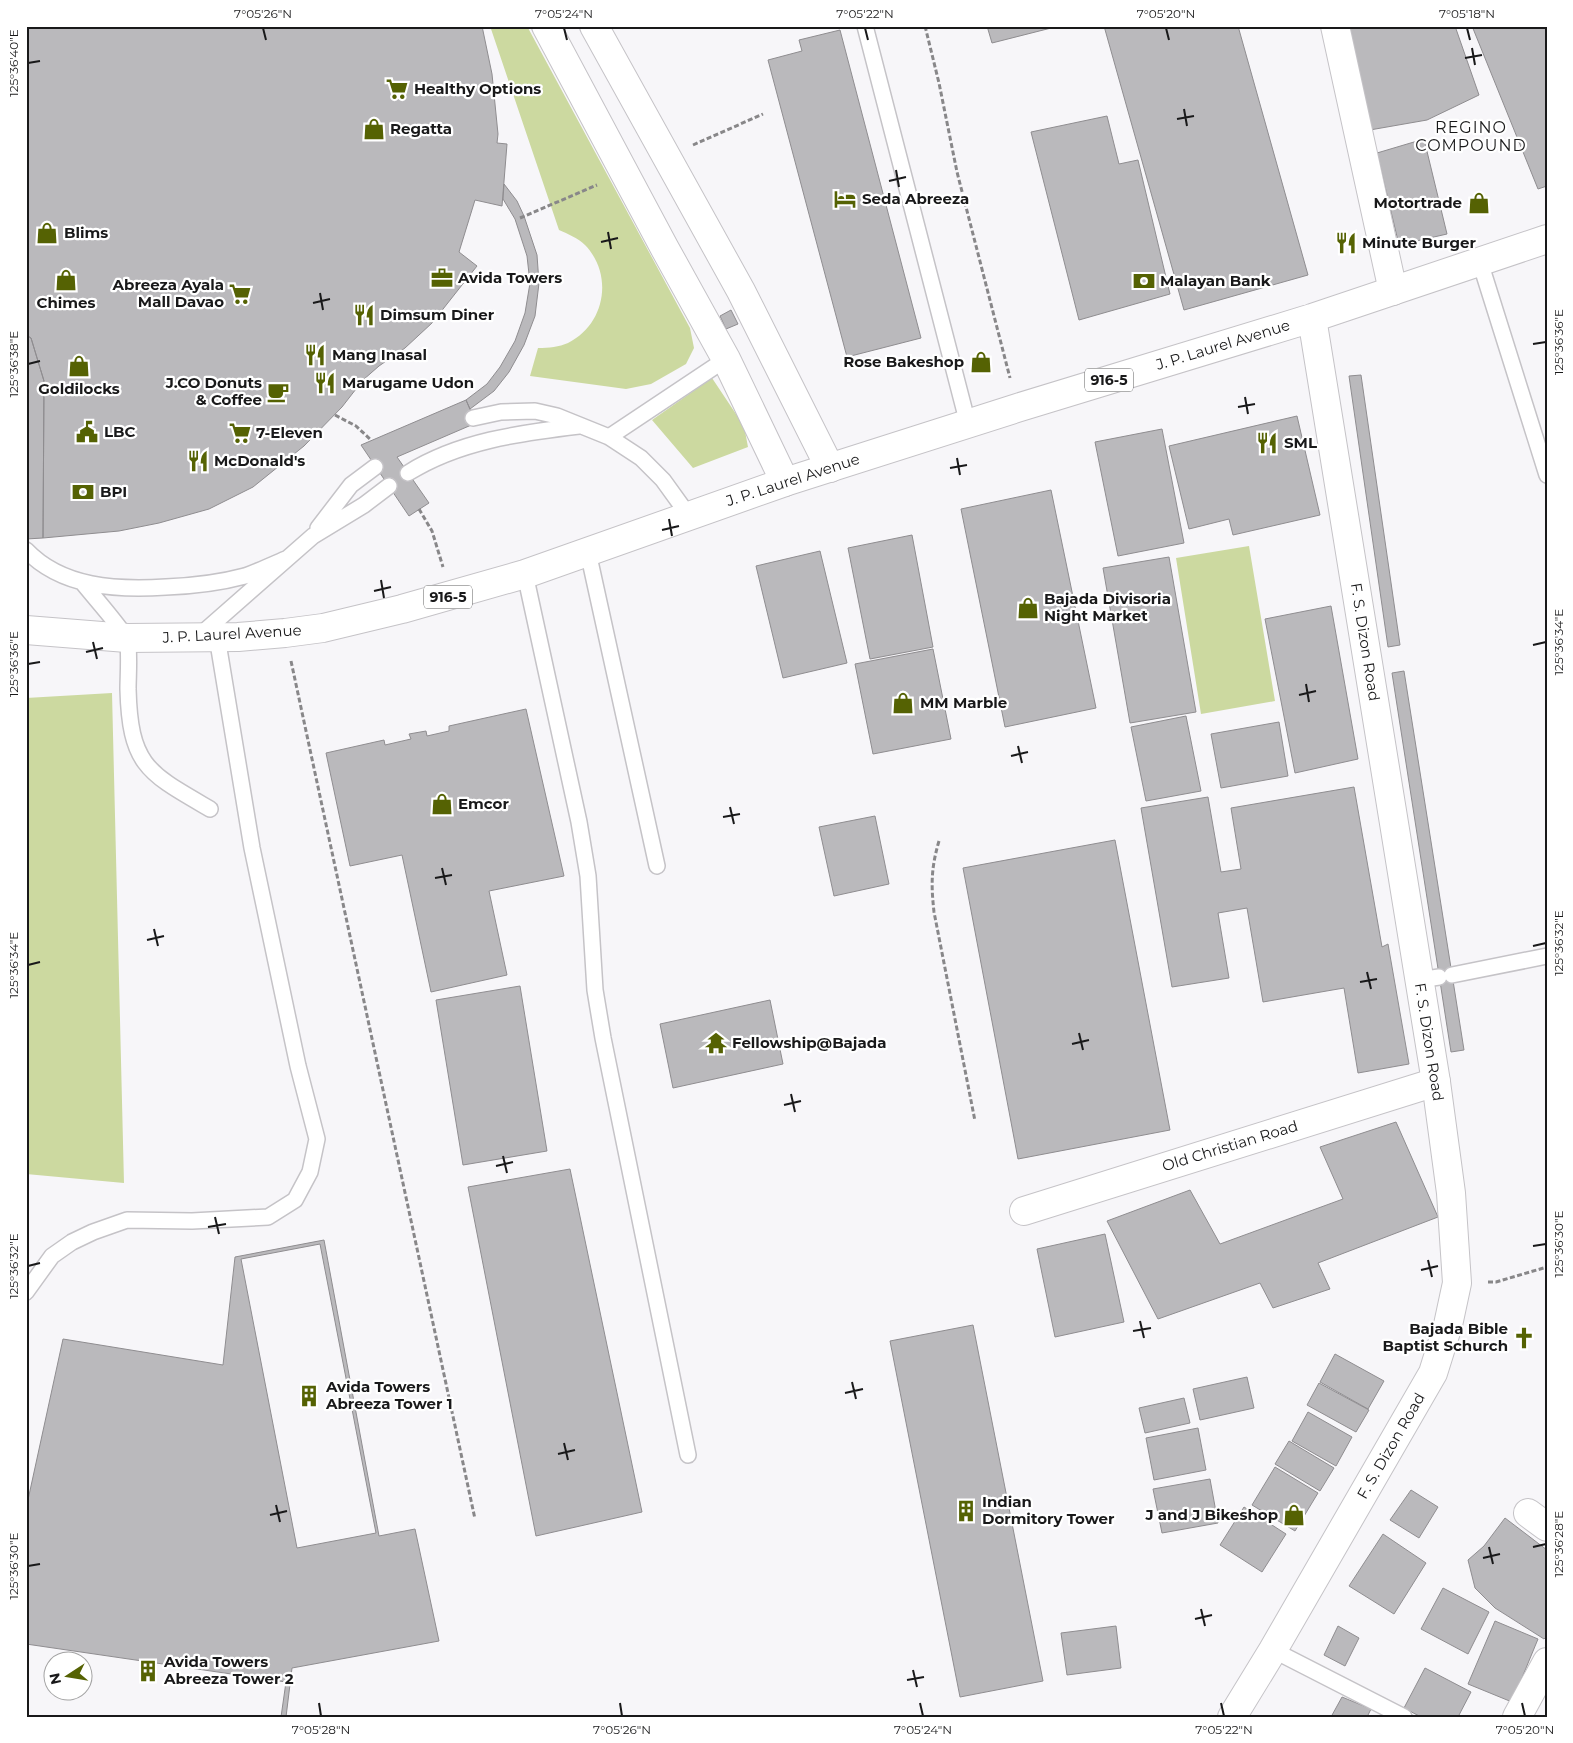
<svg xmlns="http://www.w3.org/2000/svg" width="1573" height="1743" viewBox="0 0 1573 1743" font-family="Montserrat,sans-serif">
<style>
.green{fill:#ccd9a0}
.building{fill:#bab9bc;stroke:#8f8d90;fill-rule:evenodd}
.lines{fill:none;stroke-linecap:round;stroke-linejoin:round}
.lane-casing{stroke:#c5c3c7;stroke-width:18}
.street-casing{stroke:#c5c3c7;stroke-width:30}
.primary-casing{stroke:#c5c3c7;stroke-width:30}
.path{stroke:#888789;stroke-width:3;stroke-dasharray:5 2.5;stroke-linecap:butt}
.lane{stroke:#fff;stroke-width:15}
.street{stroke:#fff;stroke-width:28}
.primary{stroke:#fff;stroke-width:28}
.ticks{fill:none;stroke:#19191a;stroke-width:2}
.labels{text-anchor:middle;stroke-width:4.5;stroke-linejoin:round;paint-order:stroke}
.shield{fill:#fff;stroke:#5e5e5f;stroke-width:1}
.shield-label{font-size:14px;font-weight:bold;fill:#19191a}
.poi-label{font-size:15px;font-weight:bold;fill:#19191a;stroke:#fff;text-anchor:start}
.street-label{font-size:15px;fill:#19191a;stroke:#fff}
.neighbourhood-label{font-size:16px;letter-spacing:1px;fill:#19191a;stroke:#fff}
.neatline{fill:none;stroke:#19191a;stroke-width:2}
.ticks-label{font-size:12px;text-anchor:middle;fill:#19191a}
</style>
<rect width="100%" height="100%" fill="#f7f6f9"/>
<path class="green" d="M490,26H527L690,328L694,348L686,364L651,384L626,389L530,376L538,348C549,348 559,347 568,343C605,325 614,275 585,245C578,238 568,234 559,230Z
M712,378L744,426L748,447L693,468L652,420Z
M1249,546L1275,701L1201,714L1176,558Z
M112,693L124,1183L26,1174V698Z"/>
<path class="building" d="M26,26H482L492,74L498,134L497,143L507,144L502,206L475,200L459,252L477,266L432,323L405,348L379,366L363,380L342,407L304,446L253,487L209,509L159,523L119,531L43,538L44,381L31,338L26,335Z
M987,26H1059L992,43Z
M1104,26H1238L1308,275L1184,310Z
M1344,26H1455L1479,95L1427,120L1364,131Z
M1472,26H1547V186L1538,189Z
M840,30L921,338L847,357L768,60L802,51L799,40Z
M1107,116L1119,164L1138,160L1170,294L1079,320L1031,132Z
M1424,139L1447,234L1399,245L1377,153Z
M504,184L517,201L524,216L537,255L539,283L535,316L524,345L509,372L494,391L470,409L466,400L487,384L500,367L515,341L525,313L530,283L527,256L515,219L503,199Z
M731,310L738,324L726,329L720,316Z
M26,335L31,338L44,381L43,538L26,539Z
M1361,375L1400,645L1388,647L1349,376Z
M466,400L476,423L397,457L429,503L409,516L361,445Z
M1297,416L1320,515L1233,535L1229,519L1189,529L1169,446Z
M1162,429L1184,543L1118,556L1095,442Z
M1051,490L1096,708L1005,727L961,509Z
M912,535L933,647L870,659L848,548Z
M820,551L847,663L783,678L756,566Z
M1169,557L1196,712L1130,723L1103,568Z
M1331,606L1358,759L1295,773L1265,619Z
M933,649L951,739L873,754L855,664Z
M1404,671L1464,1050L1451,1052L1392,673Z
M526,709L564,876L489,891L507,975L431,992L402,855L350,866L326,753L384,740L385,745L411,739L409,734L426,731L427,736L449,731V726Z
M1186,716L1201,791L1146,801L1131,727Z
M1279,722L1288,776L1221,788L1211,734Z
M1354,787L1382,947L1388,944L1409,1064L1358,1073L1344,988L1263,1002L1247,908L1218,913L1229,978L1172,987L1141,808L1208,797L1221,872L1241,869L1231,808Z
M875,816L889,884L834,896L819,827Z
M1115,840L1170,1130L1018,1159L963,868Z
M520,986L547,1151L463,1165L436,1000Z
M770,1000L783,1064L673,1088L660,1024Z
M1396,1122L1438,1217L1318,1263L1330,1289L1273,1308L1260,1283L1158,1319L1107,1221L1190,1190L1220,1244L1343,1199L1320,1147Z
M570,1169L642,1512L536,1536L468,1187Z
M1105,1234L1124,1322L1055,1337L1037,1249Z
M324,1240L379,1536L415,1529L439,1641L292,1668L286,1717H26V1509L63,1339L223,1365L235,1257ZM52,1660H82V1690H52Z
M320,1244L376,1533L297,1548L241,1259Z
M973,1325L1043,1681L960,1697L890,1341Z
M1335,1354L1384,1381L1368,1409L1320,1382Z
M1247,1377L1254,1408L1200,1420L1193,1389Z
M1319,1383L1369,1410L1356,1432L1307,1405Z
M1184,1398L1190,1423L1145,1433L1139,1408Z
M1308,1412L1352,1437L1336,1466L1292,1441Z
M1198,1428L1206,1470L1154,1480L1146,1438Z
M1289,1441L1334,1468L1320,1491L1275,1464Z
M1275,1467L1318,1493L1295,1531L1252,1505Z
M1210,1479L1218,1523L1162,1533L1153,1489Z
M1411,1490L1438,1507L1419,1538L1390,1520Z
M1244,1507L1286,1534L1262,1572L1220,1545Z
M1505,1518L1547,1550V1636L1544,1639L1495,1608L1475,1588L1468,1560L1484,1546Z
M1383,1534L1426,1563L1394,1614L1349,1586Z
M1443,1588L1489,1612L1468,1654L1421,1629Z
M1495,1621L1538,1639L1512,1702L1468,1684Z
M1116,1626L1121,1668L1067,1675L1061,1633Z
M1338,1626L1359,1638L1345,1666L1324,1655Z
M26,1644L286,1682L281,1717H26ZM52,1660H82V1690H52Z
M1425,1668L1471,1692L1458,1717H1421L1404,1708Z
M1342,1697L1371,1709L1367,1717H1331Z"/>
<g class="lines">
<g class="lane-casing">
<path id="lane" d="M865,26L968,424
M1480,262L1547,475
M473,418L501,412L535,411L557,416L609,437L641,458L663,480L689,516
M609,437L726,359
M408,473C459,441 520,433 579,426
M318,528L351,485L375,467
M26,550C62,588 117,590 166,587C192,586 219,583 245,576C259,571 274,564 288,558
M588,552L657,866
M525,574L579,822L588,876L595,990L603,1038L688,1455
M82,582C89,591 125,632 127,639C130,650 128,676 128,689C130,766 148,773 210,809
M198,637L313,536L364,505L389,486
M1452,975L1547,956
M1419,980L1439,977
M26,1292L52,1256L72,1242L93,1232L127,1220L192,1221L268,1217L295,1200L310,1172L317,1139L298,1066L252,848L217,637
M1273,1650L1404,1717"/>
</g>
<g class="street-casing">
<path id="street" d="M546,26L664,247L726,359L785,482
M594,26L741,291L830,468
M1335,26L1393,291
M1024,1211L1436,1082
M1528,1513L1547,1527
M1517,1717L1547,1662"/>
</g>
<g class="primary-casing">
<path id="primary" d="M26,630L127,638L238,637L285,633L323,628L402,609L525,574L785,482L1017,408L1312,318L1547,239
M1232,1717L1273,1650L1433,1373L1448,1325L1457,1283L1451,1193L1436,1082L1312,318"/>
</g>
<path class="path" d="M925,26L939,83L957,172L1010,378
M693,145L763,114
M520,218L597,185
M335,415L356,426L371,440
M419,509L432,531L443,567
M291,661L475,1519
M939,841C931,868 931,885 934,912L975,1121
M1488,1282H1496L1547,1267"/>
<use href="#lane" class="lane"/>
<use href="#street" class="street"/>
<use href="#primary" class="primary"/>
</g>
<path class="ticks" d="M263,28L266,40M564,28L567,40M865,28L868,40M1166,28L1169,40M1467,28L1470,40M1472,48L1475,65M1465,58L1482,55M28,63L40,61M1184,109L1187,126M1177,119L1194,116M896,170L899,187M889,181L906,177M608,232L611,249M601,242L618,238M320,293L323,310M313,303L330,299M1533,344L1546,342M28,364L40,361M1245,397L1248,414M1238,407L1255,404M957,458L960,475M950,468L967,465M669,519L672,536M662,530L679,526M381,580L384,598M374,591L391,587M93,642L97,659M1533,645L1546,642M86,652L103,648M28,664L40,662M1306,684L1309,702M1299,695L1316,691M1018,746L1022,763M1011,756L1028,752M730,807L734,824M723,817L740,814M442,868L446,885M435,878L452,875M154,929L158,946M147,940L164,936M1533,946L1546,943M28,965L40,962M1367,972L1371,989M1360,982L1377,979M1079,1033L1083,1050M1072,1044L1089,1040M791,1094L795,1112M784,1105L801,1101M503,1156L507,1173M496,1166L513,1162M215,1217L219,1234M208,1227L226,1224M1533,1246L1546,1244M1428,1260L1432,1277M28,1266L40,1263M1421,1270L1438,1266M1140,1321L1144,1338M1133,1331L1151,1328M852,1382L856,1399M845,1393L863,1389M564,1443L568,1460M558,1454L575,1450M276,1505L280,1522M270,1515L287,1511M1489,1547L1493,1564M1533,1547L1546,1544M1483,1558L1500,1554M28,1566L40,1564M1201,1609L1205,1626M1195,1619L1212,1615M913,1670L917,1687M907,1680L924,1677M319,1703L321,1716M620,1703L622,1716M920,1703L923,1716M1221,1703L1224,1716M1522,1703L1525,1716"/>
<defs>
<g id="supermarket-bare" transform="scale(1.725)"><path d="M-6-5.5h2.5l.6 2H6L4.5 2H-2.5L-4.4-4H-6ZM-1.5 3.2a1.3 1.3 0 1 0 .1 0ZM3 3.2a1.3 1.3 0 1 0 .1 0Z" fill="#556203" stroke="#fff" stroke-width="2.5" paint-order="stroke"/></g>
<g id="shop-bare" transform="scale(1.725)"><path d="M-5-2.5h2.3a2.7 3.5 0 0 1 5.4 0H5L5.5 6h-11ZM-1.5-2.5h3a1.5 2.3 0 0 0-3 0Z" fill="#556203" stroke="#fff" stroke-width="2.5" paint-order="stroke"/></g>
<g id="hotel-bare" transform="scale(1.725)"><path d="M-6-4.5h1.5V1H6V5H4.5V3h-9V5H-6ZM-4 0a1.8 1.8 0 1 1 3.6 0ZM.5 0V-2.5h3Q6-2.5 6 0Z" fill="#556203" stroke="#fff" stroke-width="2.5" paint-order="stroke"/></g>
<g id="restaurant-bare" transform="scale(1.725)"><path d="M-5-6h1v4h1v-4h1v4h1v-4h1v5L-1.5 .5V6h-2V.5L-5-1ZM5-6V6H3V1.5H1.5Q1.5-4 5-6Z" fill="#556203" stroke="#fff" stroke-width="2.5" paint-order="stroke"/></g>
<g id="office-bare" transform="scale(1.725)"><path d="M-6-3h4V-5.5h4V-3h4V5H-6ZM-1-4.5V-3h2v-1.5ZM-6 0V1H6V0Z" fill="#556203" stroke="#fff" stroke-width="2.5" paint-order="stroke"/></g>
<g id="bank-bare" transform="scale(1.725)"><path d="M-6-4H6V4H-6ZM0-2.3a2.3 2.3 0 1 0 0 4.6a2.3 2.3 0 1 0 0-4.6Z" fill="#556203" stroke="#fff" stroke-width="2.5" paint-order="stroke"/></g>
<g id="cafe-bare" transform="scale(1.725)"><path d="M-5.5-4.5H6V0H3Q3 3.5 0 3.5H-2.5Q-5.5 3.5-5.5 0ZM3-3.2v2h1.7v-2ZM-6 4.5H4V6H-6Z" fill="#556203" stroke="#fff" stroke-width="2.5" paint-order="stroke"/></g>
<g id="civic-bare" transform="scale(1.725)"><path d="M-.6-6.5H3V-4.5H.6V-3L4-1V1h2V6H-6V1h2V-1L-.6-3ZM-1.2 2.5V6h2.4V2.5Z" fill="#556203" stroke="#fff" stroke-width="2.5" paint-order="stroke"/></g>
<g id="temple-bare" transform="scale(1.725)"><path d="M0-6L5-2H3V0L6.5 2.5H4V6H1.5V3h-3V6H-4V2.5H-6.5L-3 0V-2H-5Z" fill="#556203" stroke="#fff" stroke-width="2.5" paint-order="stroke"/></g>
<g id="church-bare" transform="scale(1.725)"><path d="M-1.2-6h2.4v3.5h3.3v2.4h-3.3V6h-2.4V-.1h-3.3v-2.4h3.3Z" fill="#556203" stroke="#fff" stroke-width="2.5" paint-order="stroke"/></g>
<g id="building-bare" transform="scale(1.725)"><path d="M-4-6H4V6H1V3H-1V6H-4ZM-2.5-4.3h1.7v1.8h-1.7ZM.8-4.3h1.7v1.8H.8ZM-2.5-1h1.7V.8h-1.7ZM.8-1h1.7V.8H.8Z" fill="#556203" stroke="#fff" stroke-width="2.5" paint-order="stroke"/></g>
</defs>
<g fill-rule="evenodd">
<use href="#supermarket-bare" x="397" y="89"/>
<use href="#shop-bare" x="374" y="129"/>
<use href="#hotel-bare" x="845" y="199"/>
<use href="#shop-bare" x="1479" y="203"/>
<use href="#shop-bare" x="47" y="233"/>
<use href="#restaurant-bare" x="1346" y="243"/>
<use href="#office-bare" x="442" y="278"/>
<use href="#shop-bare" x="66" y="280"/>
<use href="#bank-bare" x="1144" y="281"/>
<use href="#supermarket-bare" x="240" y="294"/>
<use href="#restaurant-bare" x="364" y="315"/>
<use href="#restaurant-bare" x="315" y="355"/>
<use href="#shop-bare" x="981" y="362"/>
<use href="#shop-bare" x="79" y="366"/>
<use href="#restaurant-bare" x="325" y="383"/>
<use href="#cafe-bare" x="278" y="392"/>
<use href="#civic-bare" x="87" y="432"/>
<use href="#supermarket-bare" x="240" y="433"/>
<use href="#restaurant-bare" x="1267" y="443"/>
<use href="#restaurant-bare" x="198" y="461"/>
<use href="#bank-bare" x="83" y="492"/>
<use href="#shop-bare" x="1028" y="608"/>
<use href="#shop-bare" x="903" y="703"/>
<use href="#shop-bare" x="442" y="804"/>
<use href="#temple-bare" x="716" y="1043"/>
<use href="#church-bare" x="1524" y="1338"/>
<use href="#building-bare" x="309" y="1396"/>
<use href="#building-bare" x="966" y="1511"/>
<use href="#shop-bare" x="1294" y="1515"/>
<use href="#building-bare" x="148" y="1671"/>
</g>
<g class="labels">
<g class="shield">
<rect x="1085" y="368.5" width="48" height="23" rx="4"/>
<rect x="424" y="585.5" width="48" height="23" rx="4"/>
</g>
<g class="shield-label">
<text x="1109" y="385">916-5</text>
<text x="448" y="602">916-5</text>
</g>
<g class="poi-label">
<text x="414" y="94">Healthy Options</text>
<text x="390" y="134">Regatta</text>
<text x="862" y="204">Seda Abreeza</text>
<text x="1462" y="208" text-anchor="end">Motortrade</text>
<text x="64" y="238">Blims</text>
<text x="1362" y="248">Minute Burger</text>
<text x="458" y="283">Avida Towers</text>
<text x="1160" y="286">Malayan Bank</text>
<text x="224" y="290" text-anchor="end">Abreeza Ayala<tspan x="224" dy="17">Mall Davao</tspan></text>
<text x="66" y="308" text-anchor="middle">Chimes</text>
<text x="380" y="320">Dimsum Diner</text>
<text x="332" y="360">Mang Inasal</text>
<text x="964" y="367" text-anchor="end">Rose Bakeshop</text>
<text x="262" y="388" text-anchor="end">J.CO Donuts<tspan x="262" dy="17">&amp; Coffee</tspan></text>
<text x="342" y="388">Marugame Udon</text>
<text x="79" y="394" text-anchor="middle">Goldilocks</text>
<text x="104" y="437">LBC</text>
<text x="256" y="438">7-Eleven</text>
<text x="1284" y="448">SML</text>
<text x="214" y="466">McDonald's</text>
<text x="100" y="497">BPI</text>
<text x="1044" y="604">Bajada Divisoria<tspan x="1044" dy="17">Night Market</tspan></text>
<text x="920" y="708">MM Marble</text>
<text x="458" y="809">Emcor</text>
<text x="732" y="1048">Fellowship@Bajada</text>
<text x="1508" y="1334" text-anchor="end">Bajada Bible<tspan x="1508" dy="17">Baptist Schurch</tspan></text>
<text x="326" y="1392">Avida Towers<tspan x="326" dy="17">Abreeza Tower 1</tspan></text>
<text x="982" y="1507">Indian<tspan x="982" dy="17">Dormitory Tower</tspan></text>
<text x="1278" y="1520" text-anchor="end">J and J Bikeshop</text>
<text x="164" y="1667">Avida Towers<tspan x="164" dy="17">Abreeza Tower 2</tspan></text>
</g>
<g class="street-label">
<text transform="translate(1223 345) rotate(-17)" y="5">J. P. Laurel Avenue</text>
<text transform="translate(793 480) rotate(-18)" y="5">J. P. Laurel Avenue</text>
<text transform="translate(232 634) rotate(-3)" y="5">J. P. Laurel Avenue</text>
<text transform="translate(1365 642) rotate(81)" y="5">F. S. Dizon Road</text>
<text transform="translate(1429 1042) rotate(81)" y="5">F. S. Dizon Road</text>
<text transform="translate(1230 1146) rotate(-17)" y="5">Old Christian Road</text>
<text transform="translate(1391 1446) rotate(-60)" y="5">F. S. Dizon Road</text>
</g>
<g class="neighbourhood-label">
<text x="1471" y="133">REGINO<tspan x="1471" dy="18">COMPOUND</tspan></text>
</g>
</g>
<rect width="1573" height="1743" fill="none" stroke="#ffffff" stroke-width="55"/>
<g transform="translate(68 1676) rotate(258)"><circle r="24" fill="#ffffff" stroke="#a3a3a3"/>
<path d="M0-4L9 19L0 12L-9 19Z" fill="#556203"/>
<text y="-8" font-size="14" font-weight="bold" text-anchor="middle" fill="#19191a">N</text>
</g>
<rect x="28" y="28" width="1518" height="1688" class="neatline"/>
<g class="ticks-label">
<text x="263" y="18">7°05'26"N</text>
<text x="564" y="18">7°05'24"N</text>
<text x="865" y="18">7°05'22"N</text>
<text x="1166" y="18">7°05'20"N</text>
<text x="1467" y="18">7°05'18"N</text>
<text transform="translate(14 63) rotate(-90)" y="4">125°36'40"E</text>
<text transform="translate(1559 342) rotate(-90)" y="4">125°36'36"E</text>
<text transform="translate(14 364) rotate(-90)" y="4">125°36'38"E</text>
<text transform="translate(1559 642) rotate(-90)" y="4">125°36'34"E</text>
<text transform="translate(14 664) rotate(-90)" y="4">125°36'36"E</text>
<text transform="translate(1559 943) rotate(-90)" y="4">125°36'32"E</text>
<text transform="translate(14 965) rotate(-90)" y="4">125°36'34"E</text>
<text transform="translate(1559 1244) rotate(-90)" y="4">125°36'30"E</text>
<text transform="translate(14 1266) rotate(-90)" y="4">125°36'32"E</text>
<text transform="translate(1559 1544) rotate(-90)" y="4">125°36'28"E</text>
<text transform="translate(14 1566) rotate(-90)" y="4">125°36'30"E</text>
<text x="321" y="1734">7°05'28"N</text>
<text x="622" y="1734">7°05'26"N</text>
<text x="923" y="1734">7°05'24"N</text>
<text x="1224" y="1734">7°05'22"N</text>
<text x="1525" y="1734">7°05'20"N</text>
</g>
</svg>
